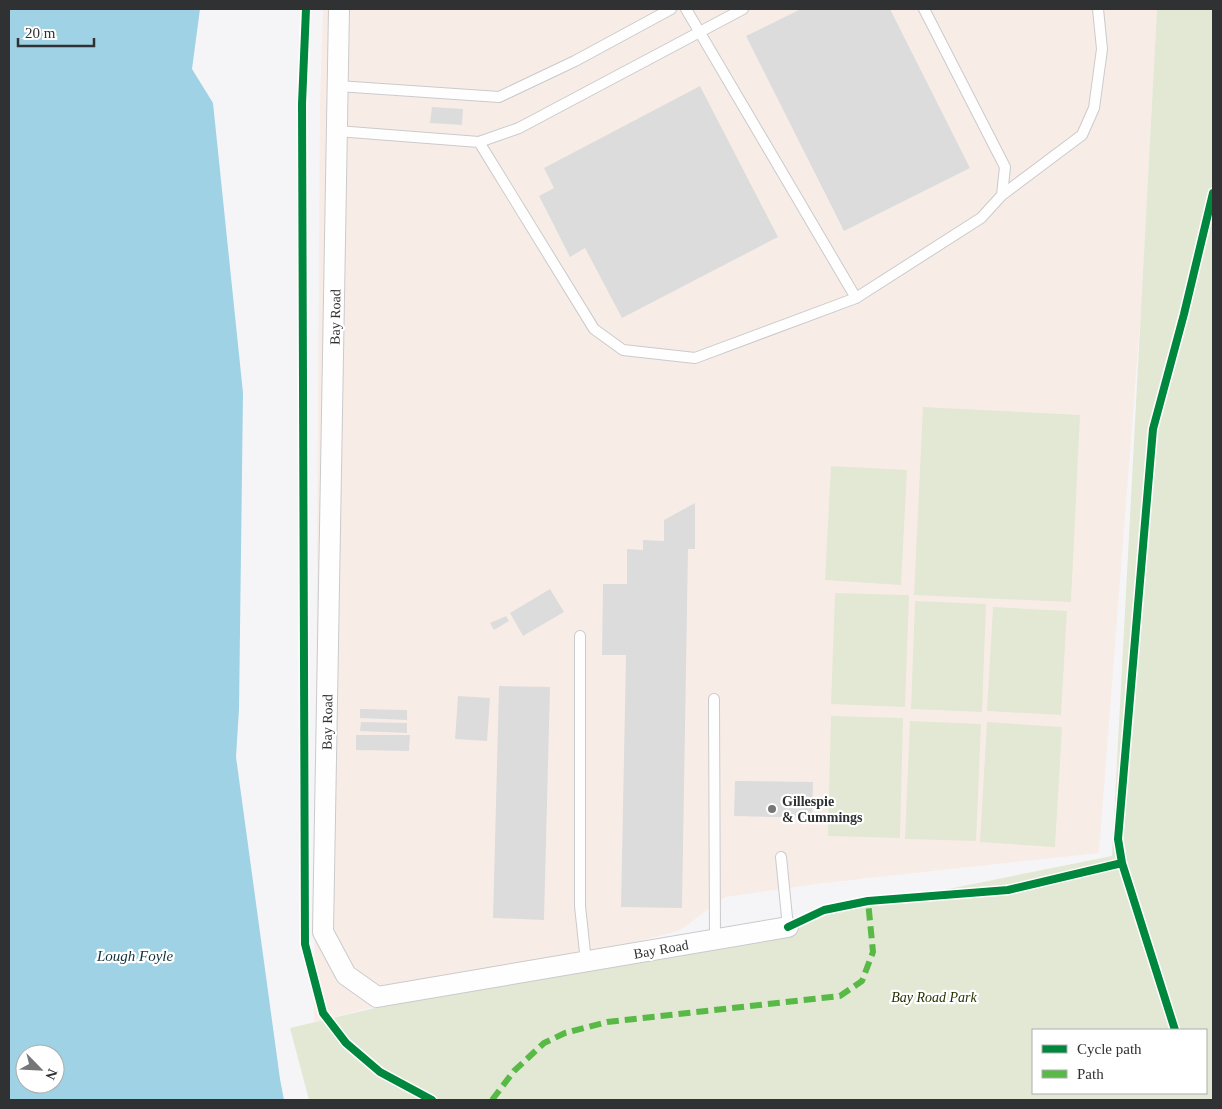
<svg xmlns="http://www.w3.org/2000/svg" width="1222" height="1109" viewBox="0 0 1222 1109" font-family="'Times New Roman',serif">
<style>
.industrial{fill:#f8ede6}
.green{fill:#e2e8d4;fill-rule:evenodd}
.water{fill:#9ed2e4;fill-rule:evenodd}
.building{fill:#dcdcdd}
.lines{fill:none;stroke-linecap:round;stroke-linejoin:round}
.lane-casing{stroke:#cacacd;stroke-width:12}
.street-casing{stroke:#cacacd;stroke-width:22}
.lane{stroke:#fefefe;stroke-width:10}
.street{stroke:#fefefe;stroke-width:20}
.quiet{stroke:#58b947;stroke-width:6;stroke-dasharray:12 6;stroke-linecap:butt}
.cycleway-casing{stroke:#fff;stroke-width:11}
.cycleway{stroke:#00873e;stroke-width:8}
.poi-dot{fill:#757677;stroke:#fff;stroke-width:2}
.labels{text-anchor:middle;stroke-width:4.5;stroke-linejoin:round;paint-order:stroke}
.street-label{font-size:14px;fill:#303132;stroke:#fff}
.poi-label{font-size:14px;font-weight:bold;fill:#303132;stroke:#fff;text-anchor:start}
.park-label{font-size:14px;font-style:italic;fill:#283002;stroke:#fff}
.water-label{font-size:15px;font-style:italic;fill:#0e323c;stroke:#fff}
</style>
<rect width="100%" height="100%" fill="#f5f5f8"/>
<path class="industrial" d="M323,9H1157L1142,298L1099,853L824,883L725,897L679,931L314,1022L320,99Z"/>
<path class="green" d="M1157,9H1213V1100H309L290,1028L485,982L1112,856ZM1033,1030H1206V1093H1033Z
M923,407L1080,415L1071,602L914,595Z
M831,466L907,470L901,585L825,580Z
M835,593L909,595L905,707L831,704Z
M915,601L986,604L982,712L911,709Z
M993,607L1067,611L1061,715L987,711Z
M831,716L903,718L900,838L828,836Z
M910,721L981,724L976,841L905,839Z
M987,722L1062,727L1055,847L980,842Z"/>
<path class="water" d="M9,9H200L192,69L213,103L243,393L239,709L236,757L280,1079L284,1100H9ZM25,1054H55V1084H25Z"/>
<path class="building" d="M801,9H890L970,168L844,231L746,36Z
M700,86L778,237L622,318L585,248L570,257L539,196L554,188L544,168Z
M432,107L463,109L462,125L430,123Z
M695,503V549H688L682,908L621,907L626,655H602L603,584H627V549L643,550V540L664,541V520Z
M550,589L564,612L523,636L510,613Z
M506,616L509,621L494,630L490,623Z
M499,686L550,687L544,920L493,918Z
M458,696L490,698L487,741L455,739Z
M360,709L407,710V720L360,718Z
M361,722L407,723V733L360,731Z
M356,735H410L409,751L356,750Z
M735,781L813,782L812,818L734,816Z"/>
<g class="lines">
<g class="lane-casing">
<path id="lane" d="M686,9L856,298
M338,86L499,97L575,61L671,9
M337,131L479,142L519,128L743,9
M479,142L594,329L623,350L695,358L856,298L981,218L1002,195L1005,167L924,9
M1002,195L1082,135L1094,108L1102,49L1098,9
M580,636V906L586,962
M714,699L715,940
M781,857L788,927"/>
</g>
<g class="street-casing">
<path id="street" d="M339,9L323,932L346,975L377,997L788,927"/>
</g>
<use href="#lane" class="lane"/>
<use href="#street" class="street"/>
<path class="quiet" d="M492,1100L514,1071L544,1043L565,1033L607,1022L840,996L862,981L873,952L868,901"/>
<g class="cycleway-casing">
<path id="cycleway" d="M306,9L302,104L305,944L323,1013L346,1043L380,1072L432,1100
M788,927L824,910L868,901L1008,890L1122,863
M1175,1030L1122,863L1118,839L1153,429L1184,314L1213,193"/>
</g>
<use href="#cycleway" class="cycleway"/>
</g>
<circle class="poi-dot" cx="772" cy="809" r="5"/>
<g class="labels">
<g class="street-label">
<text transform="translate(335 317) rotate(-89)" y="5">Bay Road</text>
<text transform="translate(327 722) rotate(-89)" y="5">Bay Road</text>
<text transform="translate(661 949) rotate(-10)" y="5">Bay Road</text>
</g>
<g class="poi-label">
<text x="782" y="806">Gillespie<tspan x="782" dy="16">&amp; Cummings</tspan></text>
</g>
<g class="park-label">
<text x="934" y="1002">Bay Road Park</text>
</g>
<g class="water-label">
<text x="135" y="961">Lough Foyle</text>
</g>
</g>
<rect width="1222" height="1109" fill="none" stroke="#303132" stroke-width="20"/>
<rect x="1032" y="1029" width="175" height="65" fill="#ffffff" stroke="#acadad"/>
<rect x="1042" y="1045" width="25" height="8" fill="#00873e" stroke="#acadad"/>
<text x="1077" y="1054" font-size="15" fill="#303132">Cycle path</text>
<rect x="1042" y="1070" width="25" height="8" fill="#58b947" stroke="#acadad"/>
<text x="1077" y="1079" font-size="15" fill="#303132">Path</text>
<g transform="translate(40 1069) rotate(114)"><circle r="24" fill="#ffffff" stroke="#acadad"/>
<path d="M0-4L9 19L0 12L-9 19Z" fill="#757677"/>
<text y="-8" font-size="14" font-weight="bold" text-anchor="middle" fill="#303132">N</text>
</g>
<path d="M18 38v8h76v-8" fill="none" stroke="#303132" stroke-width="2.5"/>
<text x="25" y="38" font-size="15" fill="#303132" stroke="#ffffff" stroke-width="4" paint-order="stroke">20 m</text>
</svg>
